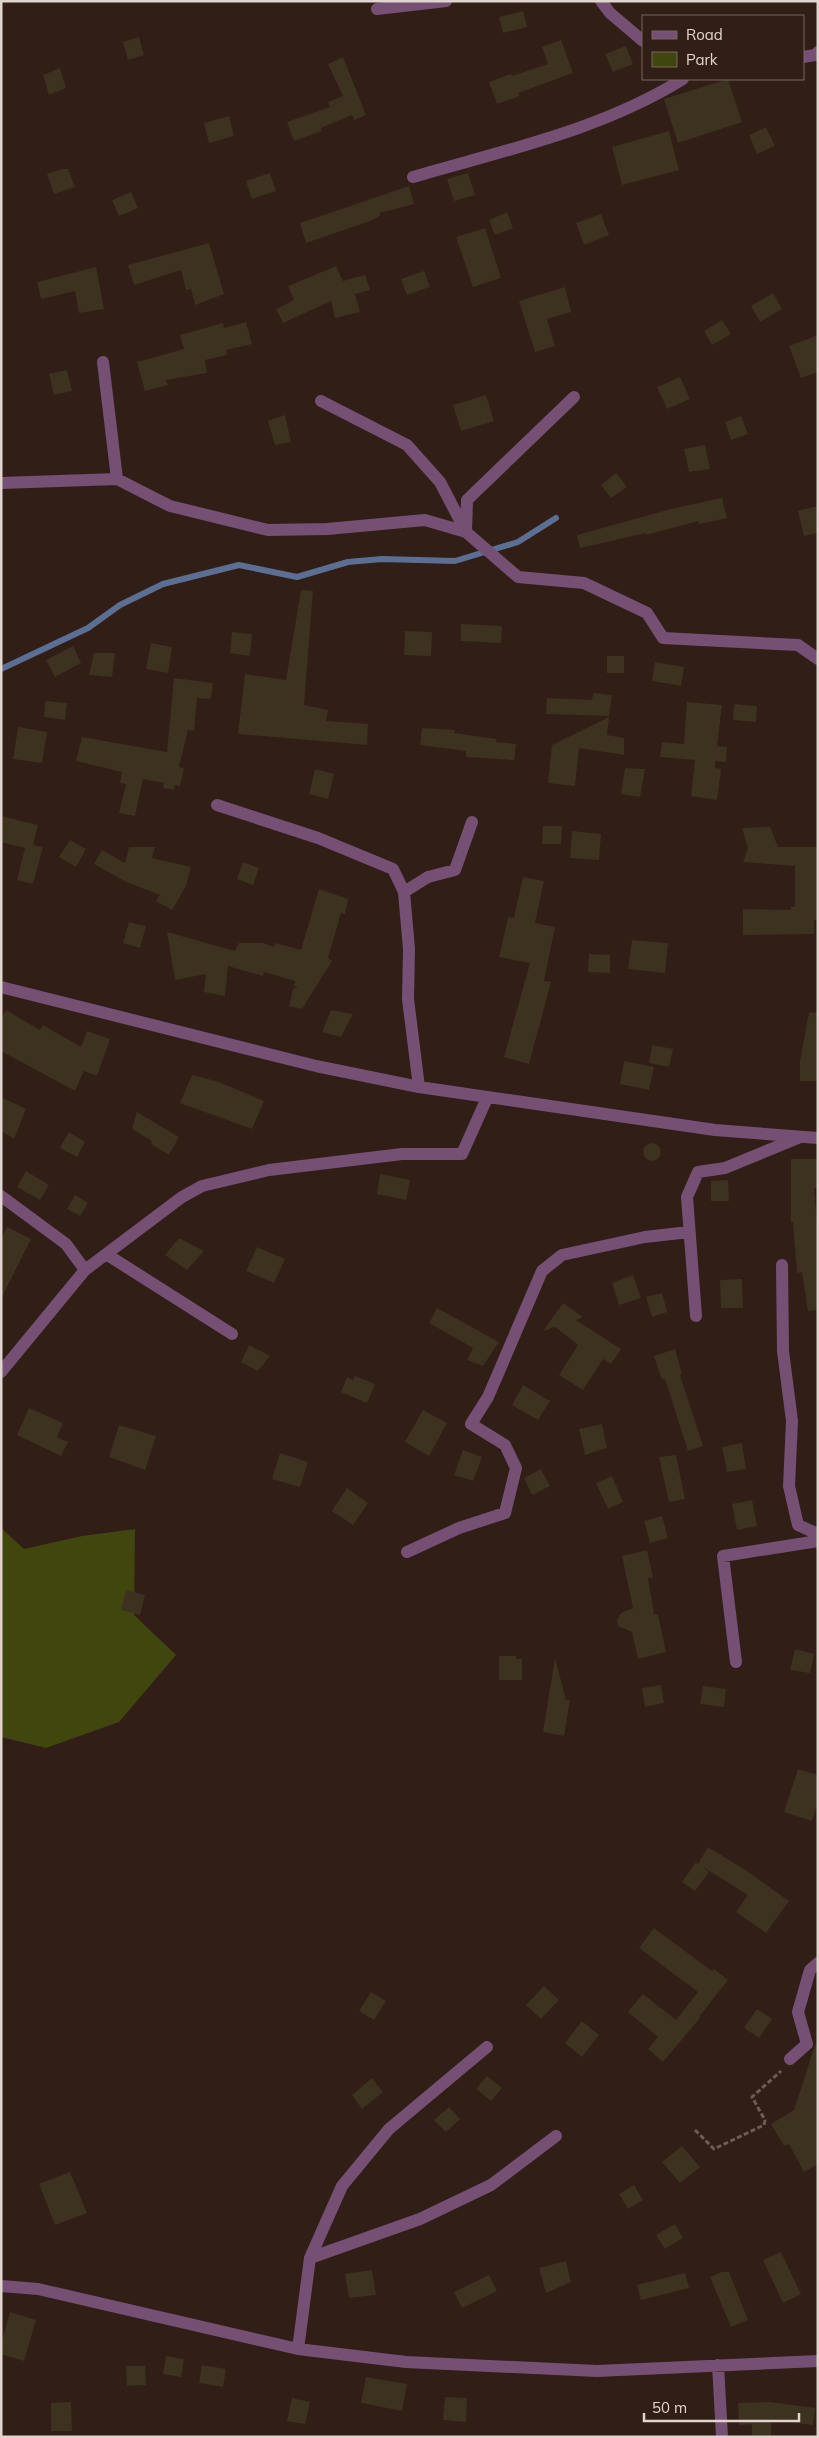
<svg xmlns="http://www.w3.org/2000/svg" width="819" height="2438" viewBox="0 0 819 2438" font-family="Mulish,sans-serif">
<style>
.green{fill:#41460f}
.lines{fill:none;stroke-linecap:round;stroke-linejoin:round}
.stream{stroke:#5b6f95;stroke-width:6}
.building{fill:#3d3120}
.path{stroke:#6e5c55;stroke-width:3;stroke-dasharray:5 2.5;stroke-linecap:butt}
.street{stroke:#765074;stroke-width:12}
</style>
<rect width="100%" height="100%" fill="#311e16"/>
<path class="green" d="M1,1528L24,1549L82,1536L135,1529L134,1615L176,1655L119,1722L46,1748L1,1737Z"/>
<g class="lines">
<path class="stream" d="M1,669L88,628L120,605L163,584L239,565L297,577L348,562L382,559L455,561L518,542L556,518"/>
</g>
<path class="building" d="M523,11L527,27L503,33L499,17Z
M139,37L144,55L128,60L123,42Z
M561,40L573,73L518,93L520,96L497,104L489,82L511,74L512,76L548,64L542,47Z
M626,46L633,64L613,72L605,54Z
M343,57L366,115L354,120L352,115L321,128L322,131L294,141L287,122L330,107L328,102L343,96L328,64Z
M60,68L66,88L49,95L43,75Z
M728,79L742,122L678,143L664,99Z
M229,116L234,136L209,143L204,123Z
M766,127L775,146L757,154L749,135Z
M669,131L679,170L622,185L612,147Z
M62,169H68L75,187L54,194L47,174Z
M270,173L276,191L252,199L246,181Z
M468,173L475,195L454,201L447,179Z
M409,186L414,204L380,213V216L370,221L306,243L300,223Z
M131,192L138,208L119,216L112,200Z
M507,212L513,228L495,235L489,220Z
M601,214L609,235L584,245L576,223Z
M485,228L501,278L473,287L456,237Z
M209,243L224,294L195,305L191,289L186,290L181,270L134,285L128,265Z
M336,266L343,281L365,275L370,290L355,294L360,312L335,318L331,301L283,323L276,309L294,300L288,286Z
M96,267L104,309L79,313L75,291L41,299L37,282Z
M424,271L430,287L407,295L401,279Z
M565,287L571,312L547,319L555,346L535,352L519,301Z
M773,293L782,309L760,322L751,306Z
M722,320L731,334L712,345L704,331Z
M246,322L252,344L226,350L227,355L205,360L207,373L166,380L168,385L145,391L137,362L184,349L180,335L223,323L224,328Z
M818,335V372L801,378L789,346Z
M67,370L72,391L54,395L49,374Z
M680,377L690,399L667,409L657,387Z
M486,395L494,421L461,431L453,405Z
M285,415L291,442L275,445L268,421Z
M741,416L748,434L731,440L725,422Z
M705,445L710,469L689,472L684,449Z
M616,473L627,487L611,498L601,485Z
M722,498L727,518L699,524L698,521L646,535V533L580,548L577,535L671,509Z
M818,506V533L804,536L798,511Z
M301,590L313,591L304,705L328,710L326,721L368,724L367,745L238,734L245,674L286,680Z
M461,624L502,626L501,643L461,641Z
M405,631L432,632L431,656L404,655Z
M232,632L252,634L250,656L230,653Z
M151,643L172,647L168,673L146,669Z
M73,646L81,663L55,677L46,660Z
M94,653H115L112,677L89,675Z
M607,656H624V673H607Z
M655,662L684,667L681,686L652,681Z
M174,678L213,683L211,699L197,698L194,731L188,730L179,767L184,768L180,786L175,785L173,790L163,788L164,783L143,779L135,816L119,813L126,784L120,783L122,772L76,761L82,737L167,752Z
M593,693L612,695L609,716L546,714L547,698L592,700Z
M45,701L67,703L65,720L44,717Z
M687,702L722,705L717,746L727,747L726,762L715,761V768L721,769L717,800L691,796L695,760L660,757L662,742L684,744Z
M734,704L757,706L756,722L733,720Z
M609,717L607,735L624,738V755L579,748L575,786L548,783L552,745Z
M18,727L47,732L42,763L13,759Z
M422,728L455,730L454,733L497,739L496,742L516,744L514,760L466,757V751L420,745Z
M625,768L645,769L640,797L621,794Z
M315,769L334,774L328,799L309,794Z
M1,816L38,825L33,845L43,847L33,884L17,880L25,848L1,842Z
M543,826H562L561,844H542Z
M770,827L778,847H818V920H814V934L743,935V909L791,910V907H795V866L743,862L748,848L742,828Z
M572,831L601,834L599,860L570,858Z
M70,840L86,849L76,867L59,857Z
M129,847H155L152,858L191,867L186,886L172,910L156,901L160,895L126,882L94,864L102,850L125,863Z
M243,862L259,868L253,885L237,879Z
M523,877L544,881L535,923L555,927L544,981L551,982L529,1064L504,1057L530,963L499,957L508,917L514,918Z
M319,889L348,899L345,914L341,913L328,958L332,961L302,1009L289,1006L293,989L298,987L294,986L295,981L264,972L263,976L228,966L225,996L204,992L206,974L175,980L167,932L235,951L239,943H263L274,947L276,943L301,950Z
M129,922L146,926L140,948L123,943Z
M632,940L668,943L665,973L628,969Z
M589,954L610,955V973L588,972Z
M6,1010L40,1030L43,1025L81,1047L87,1031L110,1039L97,1076L84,1071L75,1091L1,1051V1019Z
M331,1010L353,1014L341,1037L322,1032Z
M809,1012L818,1013V1081H800V1061Z
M652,1045L673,1049L669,1067L649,1063Z
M624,1061L654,1067L649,1090L620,1084Z
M192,1075L219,1082L264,1101L252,1129L180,1103Z
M1,1097L26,1109L14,1139L1,1131Z
M137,1112L179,1137L169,1155L151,1144L152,1141L132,1129Z
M69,1132L85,1142L77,1157L60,1148Z
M643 1152a9 9 0 1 1 18 0a9 9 0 1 1-18 0Z
M791,1159H818V1188H814L818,1234V1310L808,1311L802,1272L797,1273L793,1222L791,1223Z
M26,1171L49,1185L40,1200L17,1187Z
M380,1174L410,1180L406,1200L377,1194Z
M728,1180L729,1201H711V1181Z
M75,1195L88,1203L80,1216L67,1209Z
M7,1227L31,1239L1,1299V1239Z
M179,1238L204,1251L187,1270L165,1255Z
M257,1247L285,1259L274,1283L246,1271Z
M633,1275L641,1298L619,1305L612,1283Z
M742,1279L743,1308H721L720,1280Z
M662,1293L667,1312L652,1317L646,1297Z
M563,1303L583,1317L576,1320L621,1349L611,1364L603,1359L583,1390L559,1375L578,1345L555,1327L543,1331Z
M437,1308L499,1342L483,1366L467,1360L473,1348L429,1323Z
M249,1345L270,1356L258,1371L241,1362Z
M675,1349L682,1374L680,1375L703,1446L688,1451L665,1379L662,1380L654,1356Z
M355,1376L375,1384L367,1403L341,1392L347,1377L353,1380Z
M523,1385L550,1401L538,1420L512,1405Z
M29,1408L63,1423L57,1437L68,1442L61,1456L17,1435Z
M423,1410L447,1423L429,1456L405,1442Z
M602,1424L607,1448L585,1455L579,1429Z
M119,1425L156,1436L145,1470L109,1457Z
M742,1443L746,1469L727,1472L722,1447Z
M463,1450L482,1457L473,1481L454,1475Z
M280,1453L308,1462L300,1487L272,1479Z
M676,1455L685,1499L669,1502L659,1457Z
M541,1469L550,1486L532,1495L524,1478Z
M612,1476L623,1502L608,1509L596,1483Z
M347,1488L368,1503L353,1525L332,1511Z
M752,1500L757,1526L737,1530L732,1504Z
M662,1516L668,1538L650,1543L644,1521Z
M647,1550L653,1578H648L654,1614L658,1615L666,1652L638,1659L632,1632L618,1626L617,1620L621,1613L633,1608L622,1556Z
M126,1590L145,1595L140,1615L121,1610Z
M795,1649L814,1654L810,1673L790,1670Z
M499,1656H516V1659H522V1680H499Z
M555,1658L566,1700H570L564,1736L543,1732Z
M661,1685L664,1703L645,1707L642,1688Z
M703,1686L726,1689L724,1707L700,1704Z
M798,1769L818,1775V1802L812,1821L784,1812Z
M708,1847L747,1871L789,1901L766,1933L736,1912L748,1895L703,1867L709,1872L695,1891L682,1882L696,1862L698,1864Z
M654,1928L712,1971L714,1969L728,1980L699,2017L700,2018L663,2062L648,2049L658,2037L628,2012L643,1994L676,2020L698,1992L639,1948Z
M544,1986L559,2000L541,2019L526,2005Z
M371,1992L386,2001L374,2020L359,2011Z
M757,2009L772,2019L759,2038L744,2028Z
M582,2021L599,2035L582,2057L565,2043Z
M815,2045L818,2046V2164L804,2172L789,2144L784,2146L771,2124L794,2110Z
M487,2076L502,2088L491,2101L476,2089Z
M372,2078L383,2092L362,2109L352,2095Z
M449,2107L460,2119L446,2132L434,2120Z
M682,2146L700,2167L680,2183L662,2162Z
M70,2172L87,2213L55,2225L39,2184Z
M634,2185L643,2200L628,2209L619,2194Z
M675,2224L683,2238L665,2249L656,2235Z
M781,2252L801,2294L783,2303L763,2260Z
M566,2261L571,2282L546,2293L539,2268Z
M372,2270L376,2295L349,2298L345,2274Z
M722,2272H729L748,2320L731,2327L710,2277Z
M685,2273L689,2288L641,2300L637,2285Z
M489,2275L497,2291L462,2308L454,2292Z
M10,2312L36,2320L24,2361L1,2354V2344Z
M166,2356L184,2359L181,2377L163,2374Z
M202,2365L226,2369L223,2387L199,2383Z
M126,2366H145L146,2385L127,2386Z
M366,2377L407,2384L402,2411L361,2403Z
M445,2397L467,2398L466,2422L443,2420Z
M292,2398L310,2402L305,2424L287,2421Z
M71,2402L72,2431H51V2403Z
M770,2402L815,2408L813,2425L771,2420V2437H752V2424L739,2425L738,2403Z"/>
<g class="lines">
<path class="path" d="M695,2130L714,2149L764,2125L765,2120L752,2097L781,2071"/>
<path class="street" d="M601,1L610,13L643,41
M377,9L446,1
M803,57L815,55L818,52
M413,177C505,150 601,130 683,79
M103,362L117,479
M321,401L407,445L440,482L466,532
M1,483L117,479L170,506L268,530L327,529L425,520L466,532L518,577L584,583L647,613L663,638L798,645L818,659
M466,532L467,500L574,397
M217,805L318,838L393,869L404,892L409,949L408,999L419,1087
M404,892L428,877L455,870L472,822
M1,987L316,1066L419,1087L715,1130L818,1138
M1,1196L66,1244L85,1270
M106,1254L232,1334
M782,1265L783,1351L792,1421L789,1486L798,1525L818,1534
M696,1316L687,1197L698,1172L725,1168L798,1138
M1,1372L85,1270L182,1197L202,1186L269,1170L402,1154H462L487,1098
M407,1552L459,1528L505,1513L516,1468L505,1445L471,1424L488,1397L542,1271L562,1255L645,1237L689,1232
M736,1662L723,1556L818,1541
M790,2059L807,2044L798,2012L810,1970L818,1963
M310,2258L342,2186L389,2129L487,2047
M1,2286L38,2289L298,2349L406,2362L597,2371L818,2361
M298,2349L310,2258L420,2219L491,2185L556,2136
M718,2365L722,2437"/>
</g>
<rect width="819" height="2438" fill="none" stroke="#e1d3ce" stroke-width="5"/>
<rect x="642" y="15" width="162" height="65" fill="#311e16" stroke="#776660"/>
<rect x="652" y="31" width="25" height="8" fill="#765074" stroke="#776660"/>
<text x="686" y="40" font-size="15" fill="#e1d3ce">Road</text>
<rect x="652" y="52" width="25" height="15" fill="#41460f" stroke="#776660"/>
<text x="686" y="65" font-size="15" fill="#e1d3ce">Park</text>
<path d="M644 2413v8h155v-8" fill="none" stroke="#e1d3ce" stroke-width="2.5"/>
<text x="652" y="2413" font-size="15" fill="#e1d3ce" stroke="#311e16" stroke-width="4" paint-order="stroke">50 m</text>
</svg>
